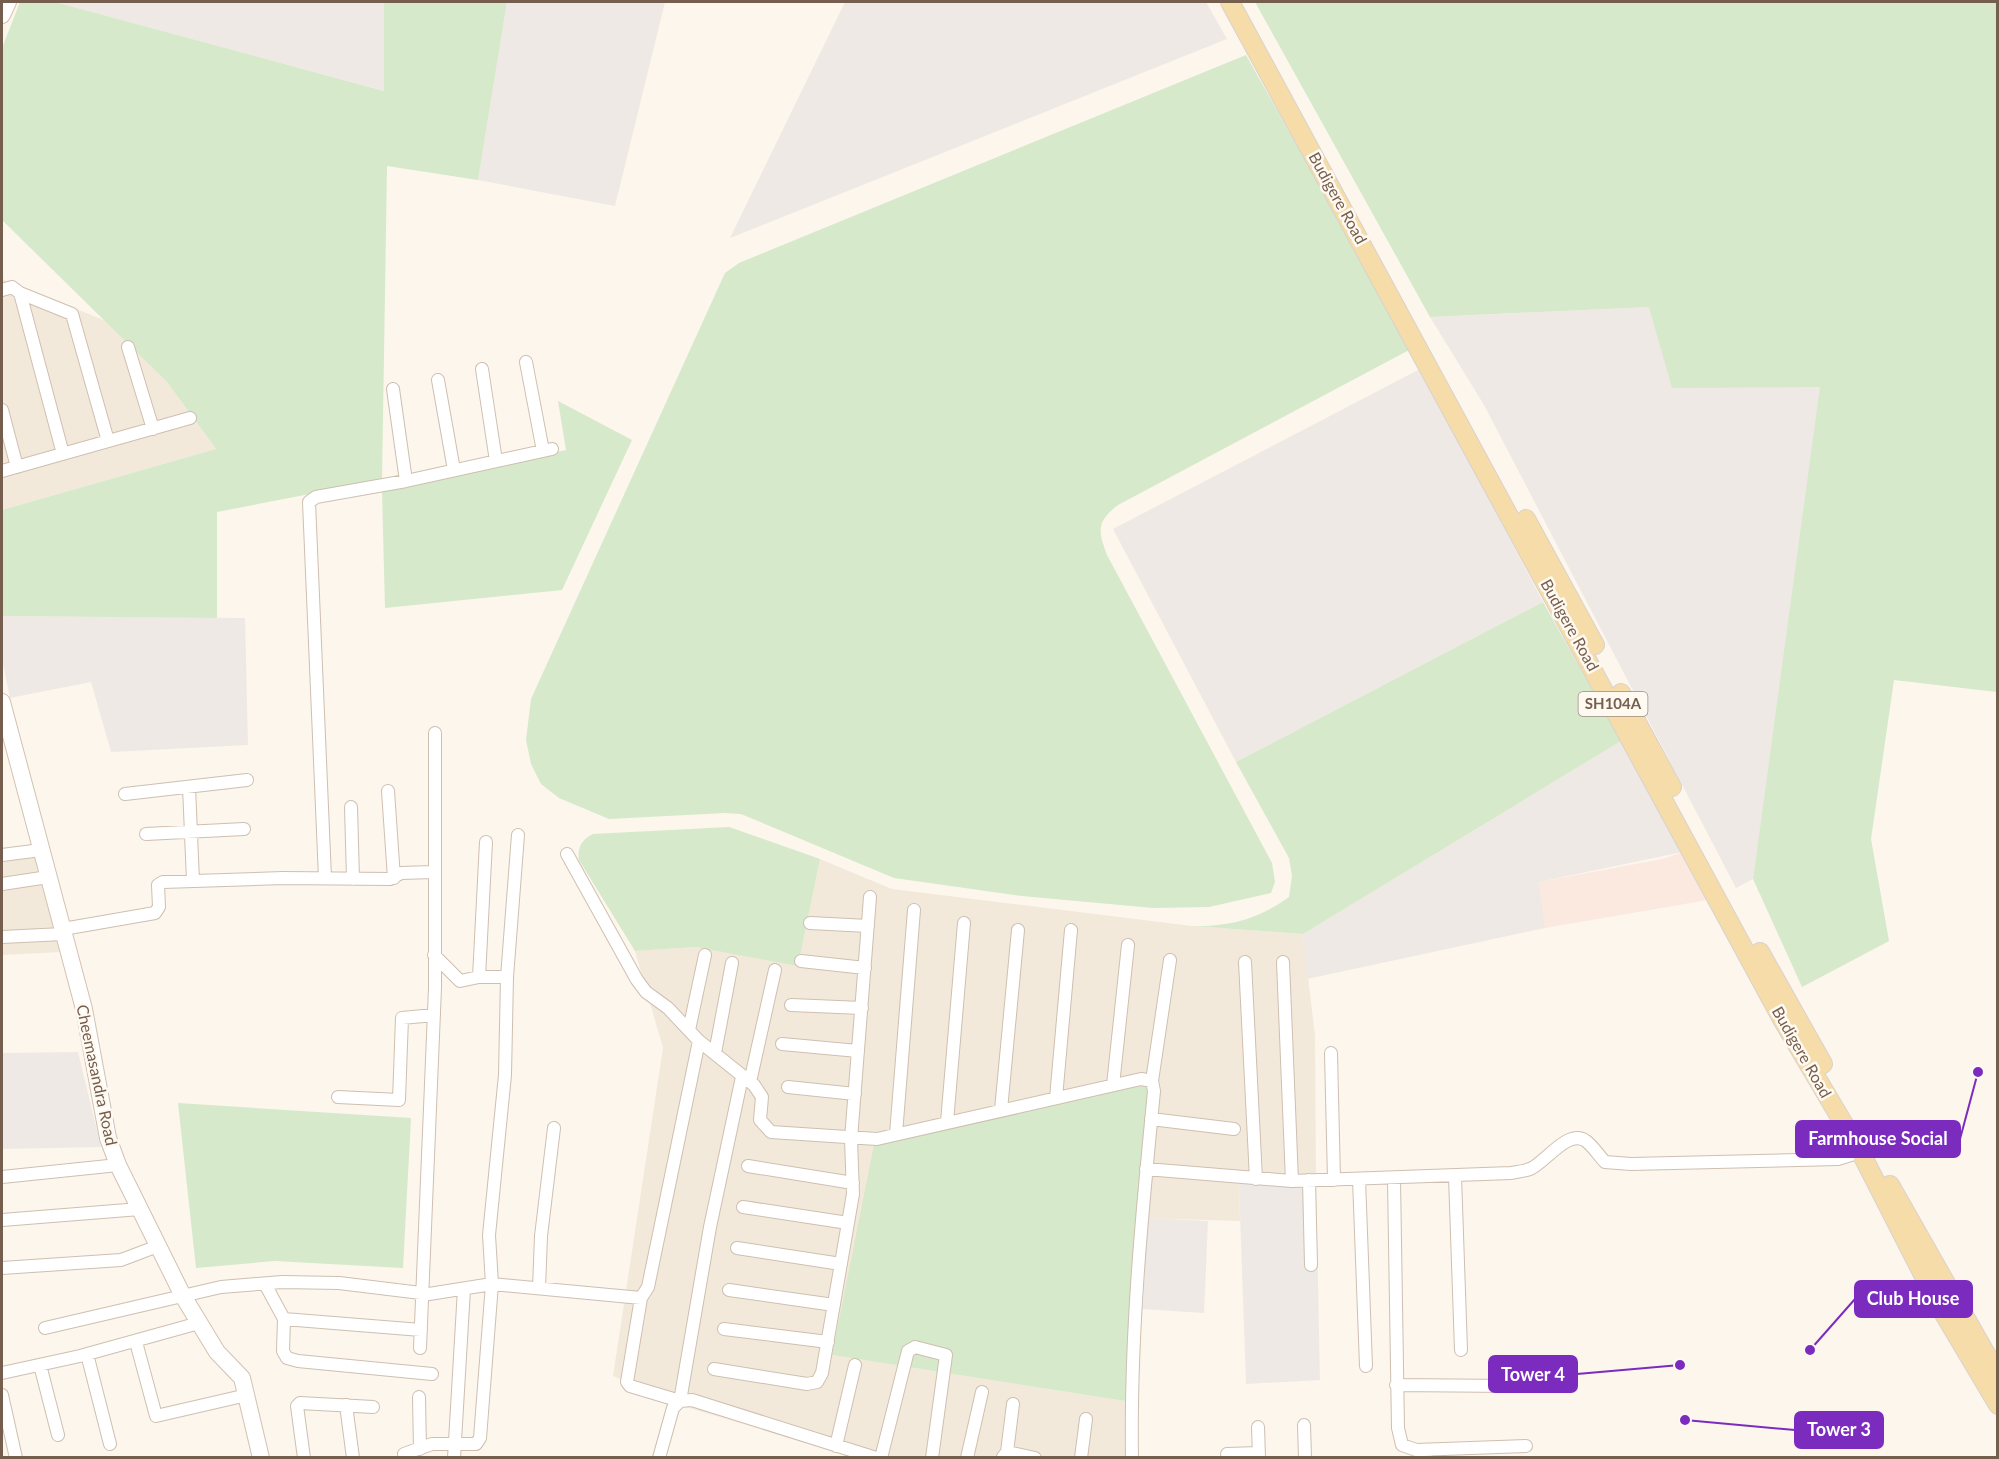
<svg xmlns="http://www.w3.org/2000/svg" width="1999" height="1459" viewBox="0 0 1999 1459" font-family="Lato,sans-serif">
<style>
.residential{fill:#f3e9da}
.commercial{fill:#fbe9e0}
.industrial{fill:#eee9e4}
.green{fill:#d6e9ca}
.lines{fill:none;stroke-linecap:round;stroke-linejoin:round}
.street-casing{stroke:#cebfb1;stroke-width:14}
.secondary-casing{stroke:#d3c1b1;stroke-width:18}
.primary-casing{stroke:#d9d2ce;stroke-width:20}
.street{stroke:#fff;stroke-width:12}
.secondary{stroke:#fff;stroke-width:16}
.primary{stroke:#f5dca9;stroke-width:18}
.labels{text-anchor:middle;stroke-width:5;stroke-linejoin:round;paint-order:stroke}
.shield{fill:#fefaf2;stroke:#9f8d80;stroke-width:1.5}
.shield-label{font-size:15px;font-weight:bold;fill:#765e4f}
.street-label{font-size:16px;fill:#765e4f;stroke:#fefaf2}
.leader{fill:none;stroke:#7b2cbf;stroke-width:2}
.callout-dot{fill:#7b2cbf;stroke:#fefaf2;stroke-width:2}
.callout{fill:#7b2cbf;stroke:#7b2cbf;stroke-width:2}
.callout-label{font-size:18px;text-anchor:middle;font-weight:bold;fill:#fff}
</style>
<rect width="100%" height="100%" fill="#fcf6ec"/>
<path class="residential" d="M2,279L106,321L167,382L216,449L2,510Z
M35,856L62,952L2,955V861Z
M820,859L892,889L1192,926L1303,934L1315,1036L1316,1185L1239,1184L1240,1221L1139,1218L832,1355L1125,1401L1126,1457H853L686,1407L613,1376L663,1048L635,951L696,947L798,965Z"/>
<path class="commercial" d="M1690,850L1708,900L1545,928L1539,882L1662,859Z"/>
<path class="industrial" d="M55,2H384L385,91Z
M507,2H665L615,206L478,180Z
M845,2H1206L1227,39L730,238Z
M1650,307L1672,387H1821L1753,879L1736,888L1484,405L1430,317Z
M1420,369L1543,602L1236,762L1113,529Z
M2,616L245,618L248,745L111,752L91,682L10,698L2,659Z
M1621,741L1687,851L1539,882L1545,928L1307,979L1303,934Z
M78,1052L101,1147L2,1149V1053Z
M1239,1184L1316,1185L1320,1380L1246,1384Z
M1147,1218L1208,1221L1204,1313L1143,1309Z"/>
<path class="green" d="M20,2H55L384,91V2H507L478,180L387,166L382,480L217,512V618L2,616V510L216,449L167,382L2,220V48Z
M1255,2H1997V692L1894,680L1871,839L1889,941L1802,987L1753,879L1820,387L1672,388L1649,307L1430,317Z
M1246,55L1411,349L1118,505C1096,522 1098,531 1107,555L1272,863L1275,882L1271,893L1209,907L1153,908L1022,896L894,878L741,814L725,813L609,819L559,798L541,784L531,764L526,740L531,699L725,273L739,263Z
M558,401L632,440L562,590L385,608L382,491L566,450Z
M1543,602L1621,741L1303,934L1192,926C1228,927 1259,919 1289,897L1292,876L1289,858L1236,762Z
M729,827L820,859L798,966L696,947L635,951L579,860C577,848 582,839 593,834Z
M1149,1084L1125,1401L832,1355L874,1145Z
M178,1103L411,1118L403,1268L275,1261L196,1268Z"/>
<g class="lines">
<g class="street-casing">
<path id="street" d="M2,290L12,287L20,293L63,454
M20,293L72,314L108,441
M128,347L153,429
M526,362L543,451
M482,369L496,461
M438,380L454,470
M393,389L406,481
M2,410L17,467
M2,471L190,418
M189,787L193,881
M388,791L394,878
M125,794L247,780
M351,807L353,879
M146,834L244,829
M567,854L637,980L646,992L668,1008L699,1041L754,1085L762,1097L760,1120L771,1132L877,1139L1141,1079L1152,1081L1154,1091C1142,1213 1130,1335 1132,1458
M2,855L41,850
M325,878L309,502L316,497L406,481L552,449
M2,884L48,877
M810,923L868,926
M63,929L155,913L159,907L158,885L163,882L283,878L390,879L401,873L433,872
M2,937L63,934
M434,955L460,981L479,977H507
M801,961L865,968
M1245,962L1256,1179
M1283,962L1292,1181
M479,977L486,842
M791,1005L862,1008
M689,1030L705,955
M782,1044L858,1051
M715,1053L732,963
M1331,1053L1334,1180
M1152,1081L1170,960
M750,1082L775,970
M1113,1085L1128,945
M788,1087L855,1094
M338,1097L399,1100L402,1018L434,1015
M1056,1098L1071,930
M1001,1110L1018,930
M1151,1119L1234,1129
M947,1122L964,923
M896,1134L914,910
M748,1166L853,1183
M1146,1169L1292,1181L1511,1173C1517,1172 1524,1171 1530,1169C1545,1163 1568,1128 1586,1141C1593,1146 1599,1156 1605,1162L1631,1164L1838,1159L1870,1149
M1455,1176L1461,1350
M2,1177L118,1165
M1359,1179L1366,1366
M1394,1179L1398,1428L1402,1445L1422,1452L1426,1458
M1309,1180L1311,1265
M743,1207L848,1223
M2,1220L140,1209
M737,1248L841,1264
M2,1268L121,1260L158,1246
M265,1284L284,1319L283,1351L287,1358L298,1361L432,1374
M539,1288L541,1236L554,1128
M729,1290L834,1305
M641,1298L627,1382L630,1386L680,1401L710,1227L742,1077
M284,1319L421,1330
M45,1328L221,1287L282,1282L339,1283L429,1294L492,1284L641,1298L648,1287L699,1041
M724,1329L828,1342
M136,1342L156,1416L247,1395
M420,1348L435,988V733
M87,1354L110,1444
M40,1365L58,1435
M714,1369L807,1384L817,1382L822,1373L853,1194L851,1139L870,897
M2,1373L80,1356L199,1323
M1396,1385L1511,1386
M2,1395L16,1458
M419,1397L420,1449
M346,1405L353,1458
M1304,1425L1305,1458
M1258,1427L1259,1458
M836,1446L855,1365
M1416,1450L1526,1446
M1007,1452L1013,1404
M404,1454L432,1444H476L480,1438L492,1284L489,1235L505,1075L507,977L518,835
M1227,1454L1259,1453
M1003,1457L1007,1452L1035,1458
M304,1458L297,1406L300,1403L373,1407
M454,1458L464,1289
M659,1458L673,1408L680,1401L692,1400L876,1458
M881,1458L908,1351L915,1347L946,1355L932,1458
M967,1458L982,1392
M1081,1458L1086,1419"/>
</g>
<g class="secondary-casing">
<path id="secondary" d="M2,15L8,2
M2,702L84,1009L108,1138L118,1165L183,1296L217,1352L242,1378L261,1458"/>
</g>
<g class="primary-casing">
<path id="primary" d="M1230,2L1783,1021L1861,1153L1938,1304L1998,1405
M1526,519L1595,645
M1621,693L1672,787
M1760,952L1823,1064
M1890,1185L1998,1375"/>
</g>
<use href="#street" class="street"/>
<use href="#secondary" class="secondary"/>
<use href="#primary" class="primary"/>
</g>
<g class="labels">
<rect class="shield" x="1578.5" y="692" width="69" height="24" rx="4.5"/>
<g class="shield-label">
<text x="1613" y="709">SH104A</text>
</g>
<g class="street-label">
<text transform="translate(1338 198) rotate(61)" y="6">Budigere Road</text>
<text transform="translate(1570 625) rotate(61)" y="6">Budigere Road</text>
<text transform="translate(1802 1052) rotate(60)" y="6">Budigere Road</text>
<text transform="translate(97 1075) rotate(78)" y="6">Cheemasandra Road</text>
</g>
</g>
<path class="leader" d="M1978 1072L1960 1139M1810 1350L1855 1299M1680 1365L1577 1374M1685 1420L1795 1430"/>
<g class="callout-dot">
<circle cx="1978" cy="1072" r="6"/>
<circle cx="1810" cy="1350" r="6"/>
<circle cx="1680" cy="1365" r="6"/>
<circle cx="1685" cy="1420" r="6"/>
</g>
<g class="callout">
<rect x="1796" y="1121" width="164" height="36" rx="6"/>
<rect x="1855" y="1281" width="117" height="36" rx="6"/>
<rect x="1489" y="1356" width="88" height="36" rx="6"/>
<rect x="1795" y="1412" width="88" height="36" rx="6"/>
</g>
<g class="callout-label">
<text x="1878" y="1145">Farmhouse Social</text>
<text x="1913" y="1305">Club House</text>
<text x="1533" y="1381">Tower 4</text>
<text x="1839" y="1436">Tower 3</text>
</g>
<rect width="1999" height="1459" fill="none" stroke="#765e4f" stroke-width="6"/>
</svg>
